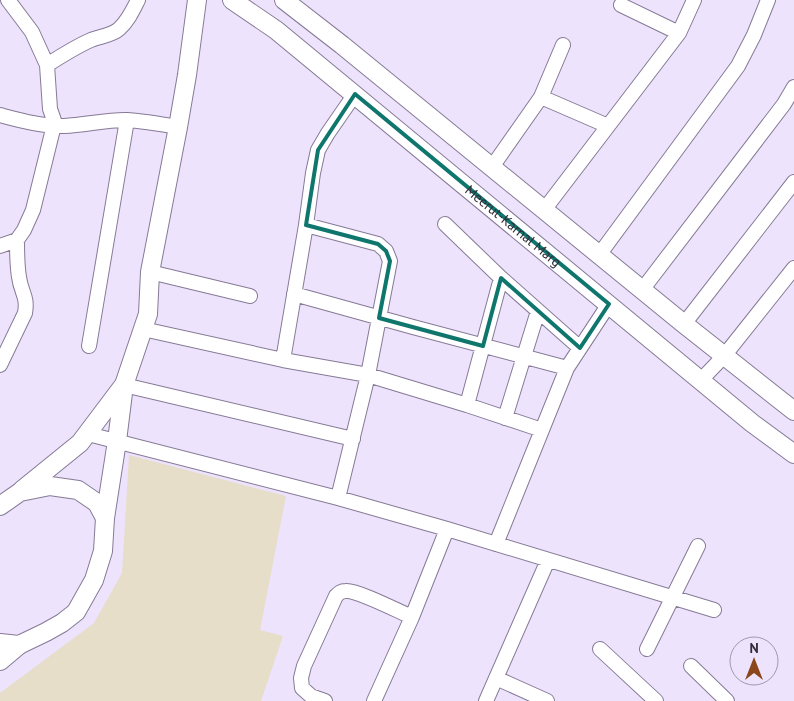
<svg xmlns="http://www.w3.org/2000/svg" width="794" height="701" viewBox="0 0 794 701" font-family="'PT Sans',sans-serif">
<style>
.education{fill:#e6dec8}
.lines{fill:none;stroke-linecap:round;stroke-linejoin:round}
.minor-casing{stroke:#867a96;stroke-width:16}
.tertiary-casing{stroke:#867a96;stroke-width:20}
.minor{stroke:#fff;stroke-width:14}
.tertiary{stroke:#fff;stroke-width:18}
.marked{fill:none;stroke:#0f766e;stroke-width:4;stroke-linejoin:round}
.labels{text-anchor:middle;stroke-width:5;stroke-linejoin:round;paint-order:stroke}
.street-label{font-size:14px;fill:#302b37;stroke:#ede3fc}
</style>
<rect width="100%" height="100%" fill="#ede3fc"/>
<path class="education" d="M129,455L286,496L260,630L283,636L261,701H0V693L94,623L122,573Z"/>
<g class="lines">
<g class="minor-casing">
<path id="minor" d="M8,0L32,32L47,65L50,109L56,126
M621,5L679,33
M47,65C61,56 75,47 91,40C100,36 111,36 119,29C128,21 133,10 138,0
M541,97L608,126
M0,115C19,120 44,127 64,126C85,125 105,120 125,120C143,121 161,124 178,127
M492,167L541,97L563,45
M544,210L679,33L694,0
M445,224L501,278L580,348
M306,225L378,244L386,251L390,261L368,375L338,498
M0,246L17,240L24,230L33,210L54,125
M599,255L738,66L754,35L768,0
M150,272L250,296
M501,278L467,405L542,430
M642,290L784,104L794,87
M294,294L413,327L567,368
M684,324L794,182
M143,329L283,360L306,225L313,173L318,150L328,133L355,94
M89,346L127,120
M283,360L368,375L467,405
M0,365L25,313C28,296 21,293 19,277C17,265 17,253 17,240
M701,380L724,356L794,268
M124,385L353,439
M505,418L538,311
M88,434L338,498L447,529L714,610
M496,544L567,368L609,304
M600,649L656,701
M647,649L698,546
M691,666L727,701
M496,678L547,701
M325,701L311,696L302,688L301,678L304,666L336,596C339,593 341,591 346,591C357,590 400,612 412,617
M374,701L412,617L447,529
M486,701L548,560"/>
</g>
<g class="tertiary-casing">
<g id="tertiary">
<path id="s1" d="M232,0L276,30L752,423L794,454"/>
<path d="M284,0L342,45L684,324L794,411"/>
<path d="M22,490L80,443L123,386"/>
<path d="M0,506L20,492L50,486L78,490L97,503L105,518L103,551L94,580L76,612L62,623L46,632L19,645L0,643"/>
<path d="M105,518L117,441L124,385L148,314L150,272L178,127L187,75L197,0"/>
<path d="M0,661L19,645"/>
</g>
</g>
<use href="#minor" class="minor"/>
<use href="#tertiary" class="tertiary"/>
</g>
<path class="marked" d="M355,94L609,304L580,348L501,278L483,346L379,318L390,261L386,251L378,244L306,225L318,150Z"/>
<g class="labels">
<g class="street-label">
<text dy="5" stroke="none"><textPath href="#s1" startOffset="361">Meerut-Karnal Marg</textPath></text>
</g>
</g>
<g transform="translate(754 661)"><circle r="24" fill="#ede3fc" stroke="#a199ad"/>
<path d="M0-4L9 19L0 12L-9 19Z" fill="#8b471b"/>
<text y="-8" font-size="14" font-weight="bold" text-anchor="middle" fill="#302b37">N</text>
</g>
</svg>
